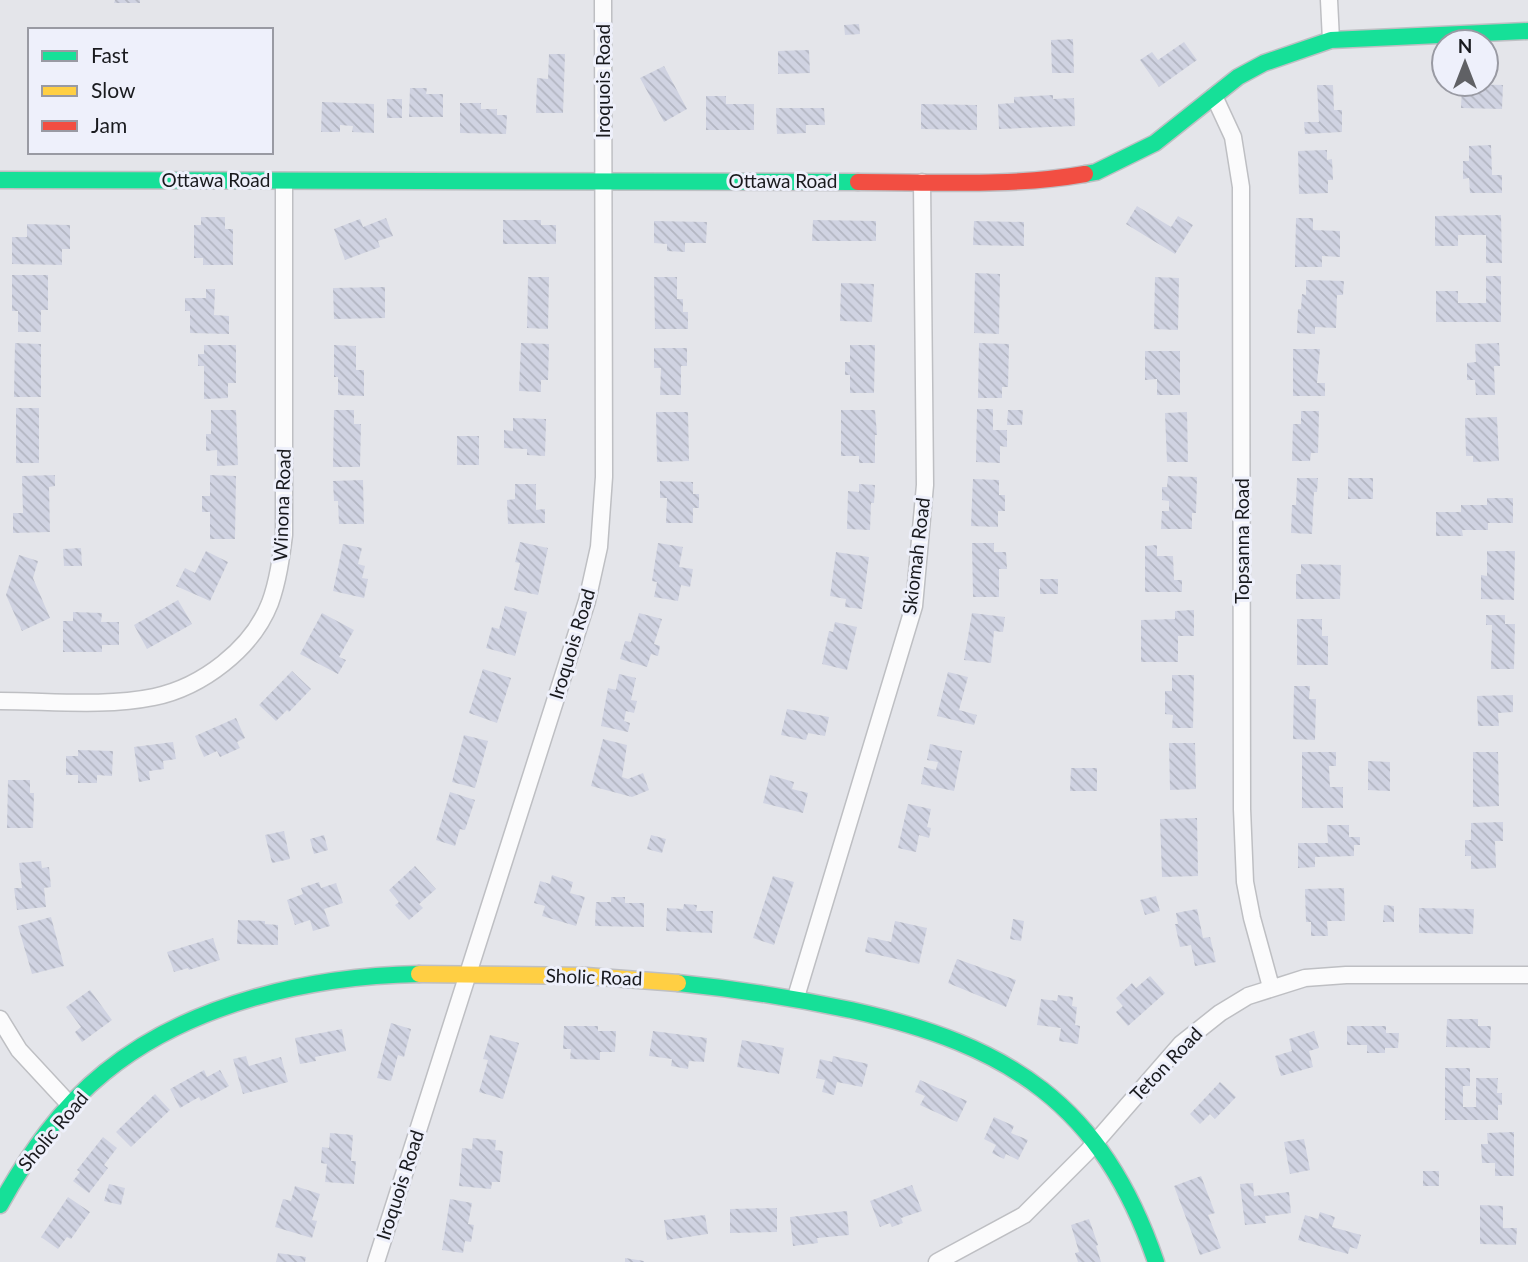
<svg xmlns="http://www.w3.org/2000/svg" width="1528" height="1262" viewBox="0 0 1528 1262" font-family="Lato,sans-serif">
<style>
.building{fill:url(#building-back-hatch)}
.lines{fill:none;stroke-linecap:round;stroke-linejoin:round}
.street-casing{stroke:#bebfc3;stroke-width:19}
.fast-casing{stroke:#bebfc3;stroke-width:19}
.slow-casing{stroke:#bebfc3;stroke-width:19}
.jam-casing{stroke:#bebfc3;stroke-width:19}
.street{stroke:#fbfbfc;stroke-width:16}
.fast{stroke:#16e098;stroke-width:16}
.slow{stroke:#ffcf43;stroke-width:16}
.jam{stroke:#f24e42;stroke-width:16}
.labels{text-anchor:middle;stroke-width:6;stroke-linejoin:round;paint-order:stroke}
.street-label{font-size:19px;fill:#191a1e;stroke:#eef0fb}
</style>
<defs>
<pattern id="building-back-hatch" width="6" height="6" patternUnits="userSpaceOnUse" patternTransform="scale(1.75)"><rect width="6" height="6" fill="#d0d3e2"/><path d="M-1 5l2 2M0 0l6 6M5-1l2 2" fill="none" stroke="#b2b5c1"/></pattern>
</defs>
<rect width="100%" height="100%" fill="#e4e5ea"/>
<path class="building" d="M115,0H140V3H114Z
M859,24L860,34L845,35L844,25Z
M1073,39L1074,73H1052L1051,40Z
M1184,42L1197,60L1159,87L1140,60L1152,52L1158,60Z
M809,50L810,73L778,74V51Z
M549,54H565L563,113H536L537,78L548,79Z
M664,66L687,109L664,122L640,78Z
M1462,84L1503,85L1502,109L1461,108Z
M1317,85H1333L1334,110H1342V132L1305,134L1304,122H1319Z
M410,88H427L426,94H443V117H409Z
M1053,95V99L1074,98L1075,126L999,129L998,104L1014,103V97Z
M706,96H726V104H754V130H706Z
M387,99H402V118H387Z
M322,102L374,104V133L352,132L353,126L340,125V132H321Z
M460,103H481V109H497V115H507L506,134L460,133Z
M921,104L977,105V130L921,129Z
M776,108H824L825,125H806V133L777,134Z
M1491,145L1492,175H1502V193H1470L1469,178L1463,179V161H1469V146Z
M1327,150V160L1332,159L1333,180H1328V193L1299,194L1298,151Z
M1137,206L1171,227L1178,216L1193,225L1175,254L1126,224Z
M1501,215L1502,263H1486V235H1458V246H1435V216Z
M201,217H225V229H233V265H203V258H194V225H201Z
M386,218L393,236L378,241L380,247L345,260L334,229L360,219L363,227Z
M1296,218H1313V230L1340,231V257L1322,256V267H1295Z
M503,220H541V225H556V244H503Z
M813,220L876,221V241H812Z
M654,221L707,222L706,243H685V252L667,251V244L654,243Z
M974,221L1024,222V246L973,245Z
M27,224L70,225V249H62V265L12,264V237H27Z
M975,273L1000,274L999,334L974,333Z
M12,275H48V310H41V332H18V311H12Z
M1486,276H1501V322H1436V291H1458V303H1486Z
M528,277H549L548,329L527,328Z
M654,277H677V299H683V312H688V329H655Z
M1155,277L1179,278L1178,330L1154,329Z
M1306,280L1344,281L1343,295H1337L1336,328L1315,327V334L1297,333L1298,309H1301L1302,294L1306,295Z
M841,283L874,284L872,322L840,321Z
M385,287V318L334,319L333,288Z
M206,289H215L214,315L229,316V334L190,333V311H185V298H206Z
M15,343L41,344V397H14Z
M521,343L549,344L548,380H541V392L519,391Z
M979,343L1009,344L1008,387H1002V398H978Z
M1499,343L1500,366H1494L1495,395H1476L1475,380H1467V363L1476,362L1475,344Z
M204,345H236V383H228V398L204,399V366H198V354H204Z
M334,345L356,346V370H364V396L338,395V377H334Z
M850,345H875L874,393H850V375H845V362H850Z
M654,348H687V366H681V395H660L661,368H654Z
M1293,349H1320L1317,383H1325V396H1293Z
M1145,351H1180V395H1157V379L1145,380Z
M16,408H39V463H16Z
M977,409H993V430H1007V447L1000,446V463L976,462Z
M211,410H236L238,465L217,466V450L206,451V434H211Z
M334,410H354V424H361L360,467H333Z
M841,410H875L877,435H875V463H859V456H841Z
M1008,410H1023L1022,425H1007Z
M1301,411H1319L1318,453H1311L1310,461H1292L1293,424H1301Z
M656,412H688L689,461L657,462Z
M1187,412L1188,462H1167L1165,413Z
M1497,417L1499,461L1473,462V456H1466L1465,418Z
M513,418L546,419L545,456L527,455V449L504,448V430L513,431Z
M457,436H479V465H457Z
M55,475V486L49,487L50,532L13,533V513H23L22,476Z
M210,475L236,476L235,539H210V512H202V496H210Z
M1168,476L1197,477L1196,513H1192V529H1161L1162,511H1169V501L1162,500V487H1167Z
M1297,478H1318L1317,492H1314L1312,534L1291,533L1292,505H1296Z
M1348,478H1373V499H1348Z
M973,479L999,480V495H1005V511H998V527L971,526Z
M363,480L364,524H339L338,501H334L333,481Z
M660,481L693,482V494H699V508H693V523H666L667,498H660Z
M515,484H536V510L545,509V523L508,524L507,500L515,499Z
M859,484L875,485L874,503H871L870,530L847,529L848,491L859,492Z
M1487,498H1513V523H1488V530H1462L1463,536H1436V512H1461V505H1487Z
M520,542L548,548L538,595L514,590L520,563L515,562Z
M658,543L683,547L679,567L693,569L690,587L681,585L678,601L654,597L657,582L652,581Z
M972,543H994V552H1006L1007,569H999V597H973Z
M343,544L362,548L358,564L365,566L362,578L368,579L364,598L333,591Z
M1157,545V556H1173L1174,580H1182V592H1145V546Z
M81,548L82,566H64L63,549Z
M206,551L228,562L210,601L176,586L185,568L195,573Z
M1487,551H1515L1514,600L1481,599V575L1487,576Z
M836,552L869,557L862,609L845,607L846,599L830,596Z
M19,555L38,561L33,578L50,618L22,631L6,595Z
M1301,564L1341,565L1340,599H1296V574H1301Z
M1040,579H1058V594H1040Z
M178,600L192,624L147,649L134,625Z
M505,606L527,612L515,656L486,648L492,627L499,629Z
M1194,610V636H1178V662H1141V620L1175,619V611Z
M73,612L102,613L101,622H119V645H102V652H63V621H73Z
M322,613L354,630L339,657L346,660L338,674L300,654Z
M639,613L662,619L654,644L660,646L658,656L651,654L647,667L620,659L625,641L631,642Z
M972,613L1005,617L1003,632L994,631L991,663L964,660Z
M1486,615H1505V624H1515L1514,669H1491L1492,625H1486Z
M1297,619H1322V636H1328V665H1297Z
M835,622L857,627L847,670L822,664L829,631L833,632Z
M483,669L511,678L497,723L469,713Z
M292,671L311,689L289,712L287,710L276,721L259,705Z
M948,672L968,677L959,710L977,715L974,725L937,716Z
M619,674L636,678L631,700L637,701L634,713L626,711L624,721L630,723L628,732L601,726L608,688L616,690Z
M1172,675H1194L1193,728H1172L1173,715L1165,714V691H1172Z
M1294,686H1310L1309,699H1316L1315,740L1293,739Z
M1513,695V712L1498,713L1499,726H1478L1477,696Z
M787,709L829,717L825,736L808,733L806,740L781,735Z
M236,718L245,738L237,742L240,748L220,757L217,751L204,757L195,736Z
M464,735L488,741L475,788L452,782Z
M603,739L627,745L622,777L628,779L643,773L649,790L632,797L591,786Z
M173,742L176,759L163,761L164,769L149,771L150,780L139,782L134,747Z
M1169,743H1195L1196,789L1170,790Z
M930,744L962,751L954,791L921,784L924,767L936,770L938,762L927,760Z
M78,750L113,751L112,776L97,775V783H78V775H66V756H78Z
M1302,752H1336V766H1329L1330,787H1343V808H1302Z
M1473,752H1498L1499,806L1473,807Z
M1368,761L1390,762V791L1368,790Z
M1071,768H1097V791H1070Z
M770,775L794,782L792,789L808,793L803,813L763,803Z
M8,780H30V793H34L33,828H7Z
M450,792L475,800L465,830L460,829L455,846L436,840Z
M908,804L931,809L927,827L931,828L929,838L919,835L916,852L898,848Z
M1197,818L1198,876L1162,877L1160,819Z
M1503,822V841H1495L1496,868L1471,869V856H1465V840H1471V823Z
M1327,825H1349V837H1360V845H1354V856L1315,857V867L1298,868V843H1328Z
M284,831L290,859L272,863L265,835Z
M324,835L328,850L314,854L310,839Z
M651,835L666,839L662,853L647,849Z
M41,861L42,868L49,867L51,887L44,888L46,907L17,910L14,888H22L19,863Z
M415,866L436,889L419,904L423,908L409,920L395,905L399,902L389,890Z
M552,875L573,882L570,893L585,897L576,926L542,916L545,906L534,903L540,881L550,884Z
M773,876L794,882L774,945L753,938Z
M319,882L321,888L336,883L343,903L324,909L330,926L313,931L310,920L295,925L287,900L303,894L301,888Z
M1344,888L1345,921H1327L1328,936H1311V922H1306L1305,889Z
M1156,896L1160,911L1145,915L1140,900Z
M611,897H625V903H644V927L595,926L596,902H611Z
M684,904L697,905L696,911H713L712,933L666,931L667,908L683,909Z
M1384,905L1394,906V922H1383Z
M1419,908L1474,909L1473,934L1419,933Z
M1197,909L1203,938L1210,937L1216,962L1195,966L1191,945L1180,947L1175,924H1178L1176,913Z
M51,917L64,966L32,974L18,926Z
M1013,919L1024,921L1021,941L1010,939Z
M238,920L265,921V924L278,925V945L237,944Z
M895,921L927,928L919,964L865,952L868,937L891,942Z
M213,938L220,960L189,970L188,968L174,972L167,952Z
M957,959L1016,980L1006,1007L948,983Z
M1150,976L1165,993L1128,1026L1116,1012L1123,1006L1116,998L1132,983L1136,988Z
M90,990L112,1020L82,1042L75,1032L81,1027L66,1007Z
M1058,995L1073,997L1072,1006L1077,1007L1075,1025L1080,1026L1078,1044L1059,1041L1061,1028L1037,1025L1041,999L1057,1001Z
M1447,1019H1478V1026H1491L1490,1048L1446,1047Z
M391,1023L411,1029L404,1057L398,1055L391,1081L377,1078Z
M564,1026H598V1031H616L615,1052H600V1060L570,1059L571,1049H563Z
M1347,1026H1386V1033H1399L1398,1048H1385V1053H1367V1045H1347Z
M342,1029L346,1051L315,1057L316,1061L300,1064L295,1038Z
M653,1031L707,1038L704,1062L689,1061L688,1069L671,1066L672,1059L649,1056Z
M1314,1031L1319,1048L1309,1051L1313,1067L1281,1076L1275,1056L1292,1051L1289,1039Z
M490,1035L519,1043L503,1099L479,1092L488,1060L483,1059Z
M742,1040L784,1048L779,1074L737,1067Z
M246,1056L249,1066L281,1057L288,1082L243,1094L233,1059Z
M833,1056L868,1064L862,1087L837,1082L834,1095L822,1092L825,1080L816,1078L820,1059L832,1062Z
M1445,1068H1470V1086H1463V1107H1476V1078H1498L1497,1093H1502V1105H1498V1120H1445Z
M204,1070L207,1077L220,1070L229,1086L201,1101L199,1097L180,1108L170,1089Z
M920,1080L967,1101L957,1122L920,1105L925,1096L915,1092Z
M1220,1082L1236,1097L1215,1119L1210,1114L1200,1124L1190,1114Z
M155,1094L170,1110L131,1147L116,1132Z
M994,1117L1014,1126L1011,1133L1028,1140L1018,1160L1006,1154L1004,1159L992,1153L996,1145L984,1139Z
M1514,1132V1176H1495V1163H1482L1481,1144H1488L1487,1133Z
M330,1133L353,1135L351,1161H356L354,1184L325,1182L327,1164L321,1163L322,1147L329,1148Z
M103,1137L117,1148L104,1165L108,1168L89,1193L73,1181L80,1172L77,1170Z
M473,1138L496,1140L495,1150L503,1151L500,1182H492L491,1189L459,1186L462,1148L472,1149Z
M1304,1139L1310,1170L1290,1174L1284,1142Z
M1423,1171H1439V1186H1423Z
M1201,1176L1215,1213L1208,1215L1221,1248L1200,1255L1174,1186Z
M1253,1183L1254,1196L1289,1192L1291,1213L1265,1216L1266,1223L1245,1225L1240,1184Z
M109,1184L125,1188L121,1205L104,1201Z
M912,1185L922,1211L901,1218L903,1223L892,1227L890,1223L880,1227L870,1201Z
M295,1186L320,1194L312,1220L317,1221L312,1238L275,1227L283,1199L291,1201Z
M68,1197L90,1212L71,1239L67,1237L58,1249L41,1237Z
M450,1199L472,1203L468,1224L474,1225L471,1242L465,1241L463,1253L442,1250Z
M1480,1205L1503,1206V1228H1517L1516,1245L1480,1244Z
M777,1208V1232L730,1233V1209Z
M847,1211L849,1235L817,1238L818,1243L793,1246L790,1217Z
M1320,1212L1335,1217L1332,1227L1361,1235L1357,1249L1350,1247L1348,1254L1298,1240L1305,1215L1318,1219Z
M705,1215L708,1234L667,1240L664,1220Z
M1089,1219L1098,1245L1096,1246L1101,1262H1078L1075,1253L1079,1252L1071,1225Z
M278,1253L306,1257L305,1262H276Z
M625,1258L644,1261V1262H625Z"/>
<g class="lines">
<g class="street-casing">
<path id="street" d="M1329,0L1331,40
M1214,96L1233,137L1241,187L1242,809L1245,882L1252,918L1271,987
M0,701C50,701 105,707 154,697C202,687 252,649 270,603C278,581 281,558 284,535V181
M796,997L914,606L925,485L922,182
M0,1019L19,1050L70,1105
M376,1262L587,601L599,547L604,477L603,0
M937,1262L1024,1215L1087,1152L1181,1044L1220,1013L1248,996L1305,978L1346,975H1528"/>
</g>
<g class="fast-casing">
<path id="fast" d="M1085,174L1096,172L1155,143L1238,77L1264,63L1331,40L1528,31
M0,180L858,182
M678,983C737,989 794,998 851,1010C1009,1045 1102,1104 1156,1262
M0,1205C28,1155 60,1108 105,1072C190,1003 311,976 419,974"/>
</g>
<g class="slow-casing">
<path id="slow" d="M419,974L586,976L678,983"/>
</g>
<g class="jam-casing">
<path id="jam" d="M858,182C934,182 1011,187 1085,174"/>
</g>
<use href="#street" class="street"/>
<use href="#fast" class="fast"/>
<use href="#slow" class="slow"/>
<use href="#jam" class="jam"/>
</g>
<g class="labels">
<g class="street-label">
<text transform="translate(603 81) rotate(-90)" y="7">Iroquois Road</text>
<text x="216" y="187">Ottawa Road</text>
<text x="783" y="188">Ottawa Road</text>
<text transform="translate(282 505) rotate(-88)" y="7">Winona Road</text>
<text transform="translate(1242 541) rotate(-90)" y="7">Topsanna Road</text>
<text transform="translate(916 556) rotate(-83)" y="7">Skiomah Road</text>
<text transform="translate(572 644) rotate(-73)" y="7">Iroquois Road</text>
<text transform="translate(594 977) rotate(2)" y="7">Sholic Road</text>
<text transform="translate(1166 1064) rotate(-46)" y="7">Teton Road</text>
<text transform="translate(53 1131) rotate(-50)" y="7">Sholic Road</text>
<text transform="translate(400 1185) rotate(-72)" y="7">Iroquois Road</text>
</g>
</g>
<rect x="28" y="28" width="245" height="126" fill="#eef0fb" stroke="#999aa3" stroke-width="2"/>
<rect x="42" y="51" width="35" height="10" fill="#16e098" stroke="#999aa3" stroke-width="2"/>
<text x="91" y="63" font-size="21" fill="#191a1e">Fast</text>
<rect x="42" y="86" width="35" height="10" fill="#ffcf43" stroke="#999aa3" stroke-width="2"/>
<text x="91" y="98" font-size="21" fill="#191a1e">Slow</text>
<rect x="42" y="121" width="35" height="10" fill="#f24e42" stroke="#999aa3" stroke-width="2"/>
<text x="91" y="133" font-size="21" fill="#191a1e">Jam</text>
<g transform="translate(1465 63)"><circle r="33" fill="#eef0fb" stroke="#999aa3" stroke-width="2"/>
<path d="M0-5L12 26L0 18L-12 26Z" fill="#606165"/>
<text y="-10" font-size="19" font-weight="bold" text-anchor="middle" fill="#191a1e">N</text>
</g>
</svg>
